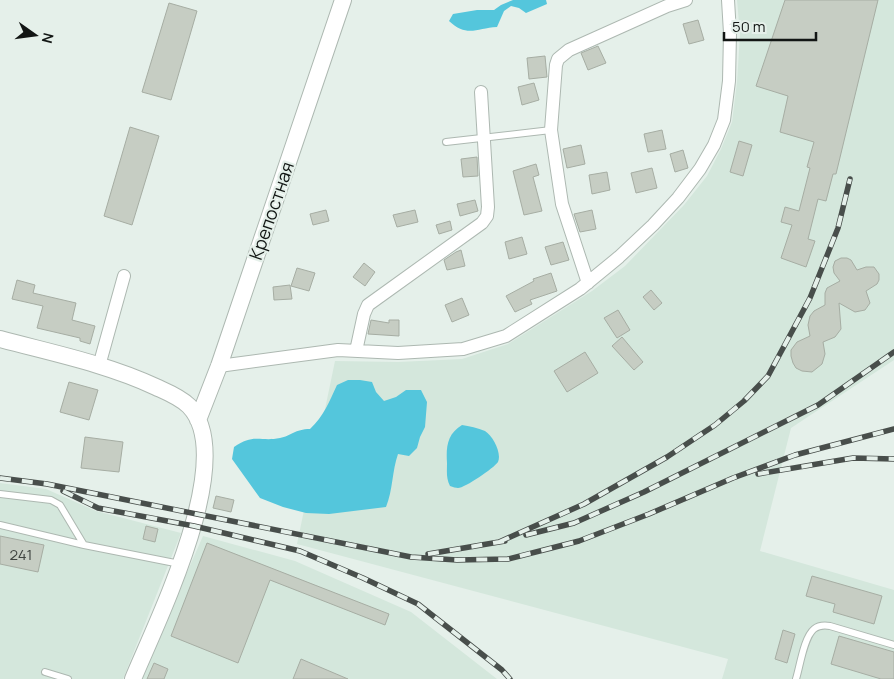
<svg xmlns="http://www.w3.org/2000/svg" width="894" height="679" viewBox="0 0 894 679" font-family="Manrope,sans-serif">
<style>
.built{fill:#d4e7dc}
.water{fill:#54c6dc}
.building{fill:#c6cdc3;stroke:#a6ada3}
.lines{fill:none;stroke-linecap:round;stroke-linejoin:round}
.service-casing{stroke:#adb8b1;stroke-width:8}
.minor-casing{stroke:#adb8b1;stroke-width:14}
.tertiary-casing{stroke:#adb8b1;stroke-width:18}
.service{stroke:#fff;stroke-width:6}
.minor{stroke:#fff;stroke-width:12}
.tertiary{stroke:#fff;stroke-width:16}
.rail-casing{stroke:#484e4b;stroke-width:5.5}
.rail{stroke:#e5f0ea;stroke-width:4;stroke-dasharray:11;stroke-linecap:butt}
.labels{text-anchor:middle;stroke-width:4.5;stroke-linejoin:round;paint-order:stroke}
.number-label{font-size:15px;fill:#3f4440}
.street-label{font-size:18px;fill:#121614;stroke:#e5f0ea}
</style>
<rect width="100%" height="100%" fill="#e5f0ea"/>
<path class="built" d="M737,0H894V360L791,428L760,551L894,590V679H722L728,659L297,544L335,361L398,362L462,359L508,344L592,291L625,266L684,205L707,176L721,149L732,122L737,82L740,34Z
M0,483L46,489L96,511L181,533L123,679H0Z
M203,536L295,561L411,612L497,679H140Z"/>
<path class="water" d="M513,0H546L547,4L526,13L519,8L511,6L504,11L497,27C477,28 467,38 449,21L453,14L477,10H494L501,5Z
M348,380H360L372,382L376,392L384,401L396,397L406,390H421L427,402L425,427L420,437L417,448L409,456L398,454C392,471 393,490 386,507L329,514L306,513L283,507L260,498L232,459L234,447C254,433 260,442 280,438C291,436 295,429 310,429C324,416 329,402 337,385Z
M462,425C469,426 478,428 485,431C493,436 502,453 498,462C494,468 465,488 458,488C456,488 453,487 450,486C446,478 447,472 447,463C446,447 447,434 462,425Z"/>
<path class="building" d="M785,0H878L836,174H833L826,201L818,199L808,239L815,241L806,267L781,258L792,225L781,222L785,207L799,211L810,168L807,167L814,142L780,132L788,96L756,86Z
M169,3L197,11L171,100L142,92Z
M698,20L704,40L689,44L683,24Z
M598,46L606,63L588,70L581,53Z
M545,56L547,77L529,79L527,58Z
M534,83L539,100L522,105L518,87Z
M130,127L159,136L132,225L104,216Z
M662,130L666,149L648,152L644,134Z
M739,141L752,145L743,176L730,172Z
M581,145L585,164L567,168L563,149Z
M683,150L688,168L675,172L670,154Z
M477,157L478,176L463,177L461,159Z
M536,164L539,175L533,177L542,211L524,215L513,171Z
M652,168L657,188L636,193L631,173Z
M607,172L610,190L592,194L589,175Z
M475,200L478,211L460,216L457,204Z
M326,210L329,221L313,225L310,214Z
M415,210L418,222L397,227L393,215Z
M592,210L596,229L580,232L574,214Z
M450,221L452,230L439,234L436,225Z
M522,237L527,254L509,259L505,242Z
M563,242L569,260L551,265L545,247Z
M461,250L465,266L447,270L444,260L456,252Z
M841,258H847L851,260L857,270L866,267H874L879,274V280L877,284L866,291L870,303L865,310L855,312L839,303L841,329L835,337L823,342L825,354L822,364L812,372L802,371L796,368L793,363L791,356V350L797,342L810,336L808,325L810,316L814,311L825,305V293L827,288L840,281L834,273L833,267L835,261Z
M364,263L375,272L365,286L353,277Z
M297,268L315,273L309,291L291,286Z
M551,273L557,291L530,300L532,304L515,312L506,296L534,281L533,279Z
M17,280L35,285L33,293L76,303L72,320L95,326L90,344L80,341V338L37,328L43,306L12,299Z
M290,285L292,299L274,300L273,287Z
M651,290L662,303L654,310L643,297Z
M462,298L469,315L452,322L445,305Z
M618,310L630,330L617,338L604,318Z
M371,320L389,323V320H399V336L368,334Z
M622,337L643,362L634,370L612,346Z
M585,352L598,373L567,392L554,371Z
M69,382L98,390L89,420L60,412Z
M85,437L123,442L119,472L81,468Z
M216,496L234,500L231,512L213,508Z
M146,526L158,529L155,542L143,539Z
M0,536L44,545L38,572L0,564Z
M207,543L389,614L385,625L270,580L238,663L171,636Z
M812,576L882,596L874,624L833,612L835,604L806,596Z
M783,630L795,634L787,663L775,659Z
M839,636L894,652V679H881L831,664Z
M301,659L348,679H293Z
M154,663L168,669L164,679H147Z"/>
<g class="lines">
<g class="service-casing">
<path id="service" d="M446,142L551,130
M0,494L51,500L60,505L84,545L180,564
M0,525L84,545
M45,672L68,679
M796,679C800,666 804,637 814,629C819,625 824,625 830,626L894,645"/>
</g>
<g class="minor-casing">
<path id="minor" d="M588,283L562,204L551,130L556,65L558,59L569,50L667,6L686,0
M356,351L364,314L368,305L482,223L487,216L488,207L481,92
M99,366L124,276
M219,366L338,350L398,353L463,349L506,336L580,289L619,257L653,225L678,198L700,169L714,145L724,120L729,81L730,33L728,0"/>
</g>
<g class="tertiary-casing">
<path id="tertiary" d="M0,339C52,353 107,364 156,387C167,392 180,397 189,406C239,458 156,623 133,679
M198,420L219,366L343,0"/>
</g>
<use href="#service" class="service"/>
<use href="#minor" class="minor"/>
<use href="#tertiary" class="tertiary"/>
<g class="rail-casing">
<path id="rail" d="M758,474L853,458L894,459
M0,478L47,484L411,557L457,560L508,559L579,541L649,514L733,478L795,455L894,429
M63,491L98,508L194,526L300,551L363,578L418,604L502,670L510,679
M526,535L574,523L644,492L818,405L894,352
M499,542L584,504L667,457L715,425L744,401L768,376L810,298L838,228L850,179
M428,554L505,541"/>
</g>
<use href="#rail" class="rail"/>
</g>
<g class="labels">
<g class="number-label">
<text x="21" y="560">241</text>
</g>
<g class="street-label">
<text transform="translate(272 211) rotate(-71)" y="6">Крепостная</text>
</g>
</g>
<g transform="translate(35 35) rotate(104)" stroke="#e5f0ea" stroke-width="4" paint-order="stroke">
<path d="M0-4L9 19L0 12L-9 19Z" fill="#121614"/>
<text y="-8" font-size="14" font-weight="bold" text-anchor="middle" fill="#121614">N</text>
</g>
<path d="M724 32v8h92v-8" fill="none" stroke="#121614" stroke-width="2.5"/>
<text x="732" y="32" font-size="15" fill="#121614" stroke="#e5f0ea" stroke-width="4" paint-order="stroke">50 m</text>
</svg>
